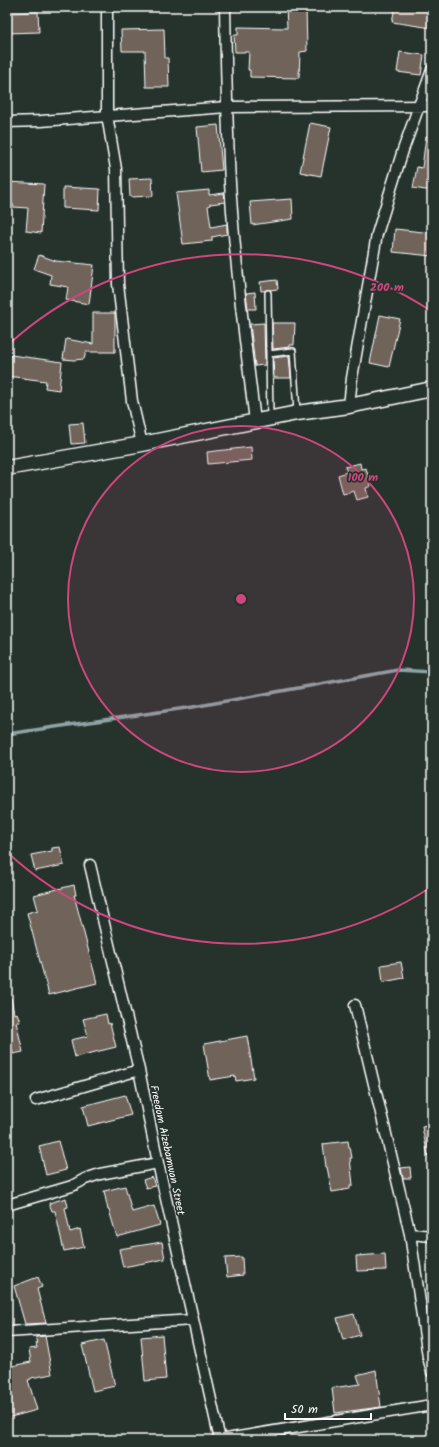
<svg xmlns="http://www.w3.org/2000/svg" width="439" height="1447" viewBox="0 0 439 1447" font-family="Kalam,sans-serif">
<style>
.lines{fill:none;stroke-linecap:round;stroke-linejoin:round}
.stream{stroke:#8ea4a5;stroke-width:3.5}
.building{fill:#6f645a;stroke:#fff}
.lane-casing{stroke:#fff;stroke-width:8}
.street-casing{stroke:#fff;stroke-width:13}
.secondary-casing{stroke:#fff;stroke-width:17}
.lane{stroke:#26332d;stroke-width:5}
.street{stroke:#26332d;stroke-width:10}
.secondary{stroke:#26332d;stroke-width:14}
.ring{fill:none;stroke:#ce467c;stroke-width:2}
.labels{text-anchor:middle;stroke-width:3.5;stroke-linejoin:round;paint-order:stroke}
.street-label{font-size:11px;fill:#fff;stroke:#26332d}
.centre{fill:#ce467c;stroke:#26332d;stroke-width:2}
.ring-label{font-size:12px;text-anchor:middle;font-weight:bold;fill:#ce467c;stroke:#26332d;stroke-width:3.5;stroke-linejoin:round;paint-order:stroke}
</style>
<rect width="100%" height="100%" fill="#26332d"/>
<filter id="ink" filterUnits="userSpaceOnUse"><feTurbulence type="fractalNoise" baseFrequency=".025" numOctaves="2"/><feDisplacementMap in="SourceGraphic" scale="8" xChannelSelector="R" yChannelSelector="G"/><feConvolveMatrix kernelMatrix="1 2 1 2 8 2 1 2 1" color-interpolation-filters="sRGB"/></filter>
<g filter="url(#ink)">
<g class="lines">
<path class="stream" d="M7,734L193,707L398,670L432,672"/>
</g>
<path class="building" d="M286,7H306L307,51L300,52L299,78L250,77V70H248L249,52H235L234,35H238V27L287,28Z
M395,7H413L432,10V28L392,22Z
M38,12L39,32L7,33V13Z
M164,29L165,58H168L169,87H146L145,51H122L121,30Z
M400,52L424,55L421,75L397,72Z
M310,123L331,127L321,176L300,172Z
M218,125L222,170L201,172L197,127Z
M426,136H432V191L413,188L417,167L422,168Z
M152,178L153,196L130,197L129,179Z
M7,182L44,184L41,233L26,231L28,208L13,207V204H7Z
M63,187L100,189L99,210L63,208Z
M209,190V195L224,193L225,202L210,204V205L208,206L211,227L227,224V234L212,237V241L183,244L176,193Z
M292,199L293,219L252,225L250,202Z
M395,229L432,233V256L393,252Z
M39,255L56,261L94,265L89,304L66,300L68,287L50,284L51,275L34,269Z
M277,280L278,289L261,291L260,282Z
M255,292L256,309H248L246,293Z
M93,313H115V352H86L84,359L74,360L63,359L66,339L93,344Z
M380,315L400,319L389,367L370,363Z
M264,323L265,365L255,366L250,324Z
M272,323H295L294,345H290V347L273,349Z
M11,355L62,362L59,390L45,388L46,381L7,376V365H9Z
M289,356L291,378H274L273,358Z
M83,423L85,443L71,444L69,424Z
M251,447L252,460L208,464L207,452Z
M360,463L361,469L366,468L371,486L366,488L368,497L357,500L354,491L343,494L338,475L347,472L345,467Z
M60,847L64,865L35,871L31,855L52,851V848Z
M74,885L76,895H74L97,983L49,995L27,913L38,910L34,895Z
M401,962L404,978L383,982L381,965Z
M7,998H11L14,1014L17,1013L20,1022H16L23,1052L13,1054L7,1026Z
M106,1014L108,1024L110,1023L116,1047L75,1057L71,1040L88,1036L83,1019Z
M247,1036L254,1078L236,1081L235,1076L210,1080L204,1044Z
M125,1095L131,1115L88,1126L83,1106Z
M432,1125V1156H428L422,1127Z
M58,1141L66,1170L46,1175L39,1146Z
M348,1141L349,1147H350L352,1158H350L353,1185H350V1189L332,1192L327,1167H326L323,1144Z
M410,1167L411,1178H403L401,1168Z
M152,1177L155,1186L146,1188L143,1180Z
M125,1186L132,1212L154,1206L160,1225L117,1237L109,1210H108L104,1191Z
M66,1198L68,1207L65,1208L70,1232L80,1229L84,1247L64,1251L55,1211H52L49,1203Z
M162,1242L165,1259L123,1267L119,1249Z
M385,1254L386,1270L357,1271L356,1256Z
M242,1257L243,1275L227,1277L225,1258Z
M38,1277L42,1287L37,1289L46,1323L25,1324L14,1286Z
M354,1314L360,1335L343,1340L337,1318Z
M162,1335L166,1379L145,1381L141,1337Z
M45,1336L52,1374L31,1378V1379L28,1380L37,1410L7,1418V1367L31,1362L29,1349L37,1348L36,1343H38L36,1337Z
M104,1340L115,1386L93,1391L82,1345Z
M376,1370L381,1407L335,1413L332,1388L360,1384L357,1375Z"/>
<g class="lines">
<g class="lane-casing">
<path id="lane" d="M268,293L270,416
M269,354L293,351L297,412"/>
</g>
<g class="street-casing">
<path id="street" d="M107,7V115L116,169L118,284L132,401L142,444
M225,7C226,66 227,124 230,183C235,262 245,342 255,421
M7,122L41,121L227,107L432,106
M349,406L352,378L377,234L403,150L432,70
M90,865L139,1070L158,1163L220,1440
M355,1005L410,1234L428,1357L432,1372
M36,1100L139,1070
M7,1205L72,1186L85,1179L100,1174L158,1163
M410,1234L432,1236
M7,1332L193,1320
M220,1440L432,1405"/>
</g>
<g class="secondary-casing">
<path id="secondary" d="M7,468L142,444L297,413L349,406L432,389"/>
</g>
<use href="#lane" class="lane"/>
<use href="#street" class="street"/>
<use href="#secondary" class="secondary"/>
</g>
</g>
<circle cx="241" cy="599" r="173" fill="#ce467c" fill-opacity=".12"/>
<g class="ring">
<circle cx="241" cy="599" r="173"/>
<path d="M431 887A345 345 0 0 1 8 853M8 345A345 345 0 0 1 431 311"/>
</g>
<g class="labels">
<g class="street-label">
<text transform="translate(168 1150) rotate(78)" y="4">Freedom Aizebamwan Street</text>
</g>
</g>
<circle cx="241" cy="599" r="6" class="centre"/>
<g class="ring-label">
<text x="387" y="291">200 m</text>
<text x="363" y="481">100 m</text>
</g>
<rect width="439" height="1447" fill="none" stroke="#26332d" stroke-width="24"/>
<rect x="12" y="12" width="415" height="1423" fill="none" stroke="#fff" stroke-width="1.5" filter="url(#ink)"/>
<path d="M285 1413v6h86v-6" fill="none" stroke="#ffffff" stroke-width="2"/>
<text x="291" y="1413" font-size="12" fill="#ffffff" stroke="#26332d" stroke-width="3" paint-order="stroke">50 m</text>
</svg>
